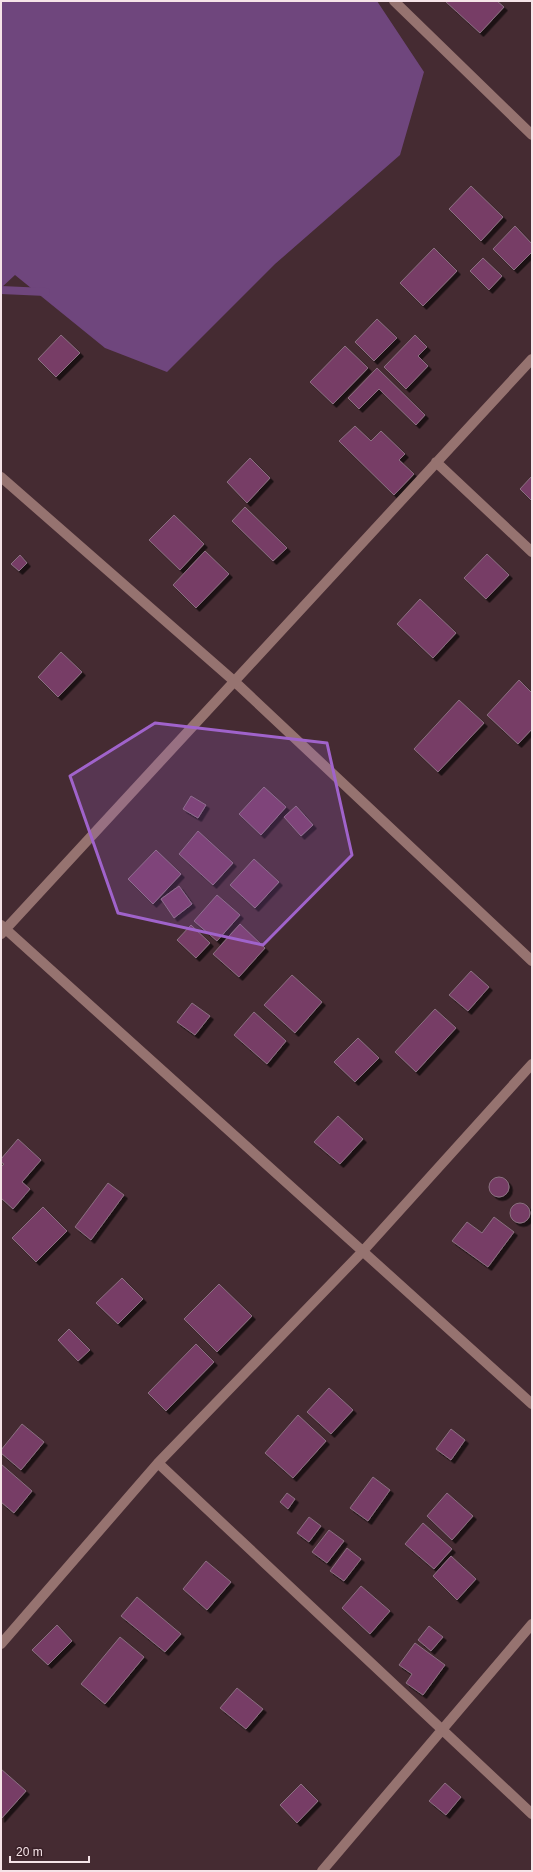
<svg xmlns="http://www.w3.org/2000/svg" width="533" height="1872" viewBox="0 0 533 1872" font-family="Arial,sans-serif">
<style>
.water{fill:#6f467d}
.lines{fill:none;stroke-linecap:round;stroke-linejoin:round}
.stream{stroke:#6f467d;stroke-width:8}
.building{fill:#773c66;stroke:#8b7081;filter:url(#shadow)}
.minor{stroke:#967370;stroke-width:10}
.marked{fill:#a063cb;fill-opacity:0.2;stroke:#a063cb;stroke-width:3;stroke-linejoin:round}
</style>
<defs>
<filter id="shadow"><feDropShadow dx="3.5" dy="3.5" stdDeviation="0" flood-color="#0009"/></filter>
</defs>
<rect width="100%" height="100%" fill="#452b32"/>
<path class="water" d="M1,1H377L424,72L400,155L275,264L167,372L105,348L15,275L1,288Z"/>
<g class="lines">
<path class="stream" d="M1,290L46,292"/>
</g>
<path class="building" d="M445,1H497L504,7L480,33Z
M471,186L503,217L481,241L449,209Z
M515,226L532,244V252L514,270L493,249Z
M434,248L457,271L423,306L400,283Z
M483,258L502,276L489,290L470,271Z
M377,319L397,338L374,361L355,342Z
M61,335L80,353L56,377L38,359Z
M415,335L427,347L418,356L428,366L406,389L384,367Z
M345,346L368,368L333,404L310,382Z
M377,368L425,415L416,425L379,389L359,409L348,398Z
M355,426L371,441L381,431L405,454L399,460L414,474L394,495L339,441Z
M250,458L270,478L247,503L227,482Z
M532,476V501L520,489Z
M245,507L287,548L273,561L232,521Z
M174,515L204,544L180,570L149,540Z
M205,551L229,574L196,608L173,585Z
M487,554L509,575L486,599L464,578Z
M20,555L27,563L19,571L11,564Z
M420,599L456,633L433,658L397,624Z
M61,652L82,672L58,697L38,677Z
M519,680L532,693V729L518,744L487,715Z
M459,700L484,723L438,772L414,749Z
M264,787L286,807L261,835L239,814Z
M191,796L206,805L198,818L183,809Z
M296,806L313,825L301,836L284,817Z
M198,831L233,863L213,885L179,854Z
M156,850L181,874L153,904L128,879Z
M254,859L279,882L255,908L230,885Z
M179,886L192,904L174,918L161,899Z
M217,895L240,915L217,941L194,921Z
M240,924L265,948L239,977L213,954Z
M191,925L210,943L196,958L177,940Z
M471,971L489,987L468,1011L449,995Z
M292,975L322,1002L295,1033L264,1005Z
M192,1003L210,1016L195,1035L177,1022Z
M435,1009L456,1028L416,1072L395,1052Z
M254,1012L286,1041L267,1064L234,1035Z
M358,1038L379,1058L355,1082L334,1062Z
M338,1116L363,1139L340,1164L314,1142Z
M18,1139L41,1160L22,1182L30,1189L13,1209L1,1198V1167L4,1164L1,1162V1159Z
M489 1187a10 10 0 1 1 20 0a10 10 0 1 1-20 0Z
M108,1183L124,1195L91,1240L75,1227Z
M510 1213a10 10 0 1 1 20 0a10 10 0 1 1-20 0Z
M43,1207L67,1231L36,1262L12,1238Z
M494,1217L514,1232L488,1267L452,1241L467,1222L482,1233Z
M122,1278L143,1299L118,1324L96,1303Z
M219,1284L252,1316L217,1352L184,1319Z
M69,1329L90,1350L78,1361L58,1340Z
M196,1344L214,1362L166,1411L148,1393Z
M329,1388L353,1410L331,1434L307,1412Z
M298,1415L326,1441L293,1478L265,1453Z
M22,1424L44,1442L21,1470L1,1453V1450Z
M451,1429L465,1440L451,1460L436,1449Z
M1,1464L32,1491L14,1513L1,1502Z
M373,1477L390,1490L368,1521L350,1508Z
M287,1493L295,1499L288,1509L280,1502Z
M447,1493L473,1516L452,1540L427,1516Z
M309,1517L321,1526L309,1542L297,1533Z
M423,1523L452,1549L434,1569L405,1544Z
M329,1530L344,1541L327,1563L312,1552Z
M347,1548L361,1559L344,1581L330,1571Z
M451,1556L476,1579L457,1600L433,1576Z
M206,1561L231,1582L207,1610L183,1589Z
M361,1586L390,1611L370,1634L342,1608Z
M137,1597L181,1634L165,1652L121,1616Z
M57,1625L72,1641L48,1665L32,1650Z
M429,1626L443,1637L431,1651L418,1640Z
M120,1637L144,1657L105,1704L81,1684Z
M415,1643L445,1665L423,1695L406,1683L412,1674L399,1665Z
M237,1688L263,1709L246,1729L220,1708Z
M1,1769L26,1791L1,1819Z
M445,1783L461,1797L446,1815L429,1801Z
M301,1784L318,1801L297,1823L280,1805Z"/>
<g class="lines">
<path class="minor" d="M394,1L532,135
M436,462L532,552
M1,477L234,681L532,961
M1,925L532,1404
M1,934L532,359
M158,1463L532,1814
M1,1644L158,1463L363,1251L532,1064
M322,1871L532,1624"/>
</g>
<path class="marked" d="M155,723L327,743L352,855L263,945L118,913L70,776Z"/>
<rect width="533" height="1872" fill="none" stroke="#f6e4e8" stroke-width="4"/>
<path d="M10 1856v6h79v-6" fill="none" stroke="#f6e4e8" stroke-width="2"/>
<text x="16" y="1856" font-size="12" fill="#f6e4e8" stroke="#3a2128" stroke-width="3" paint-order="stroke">20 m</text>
</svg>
